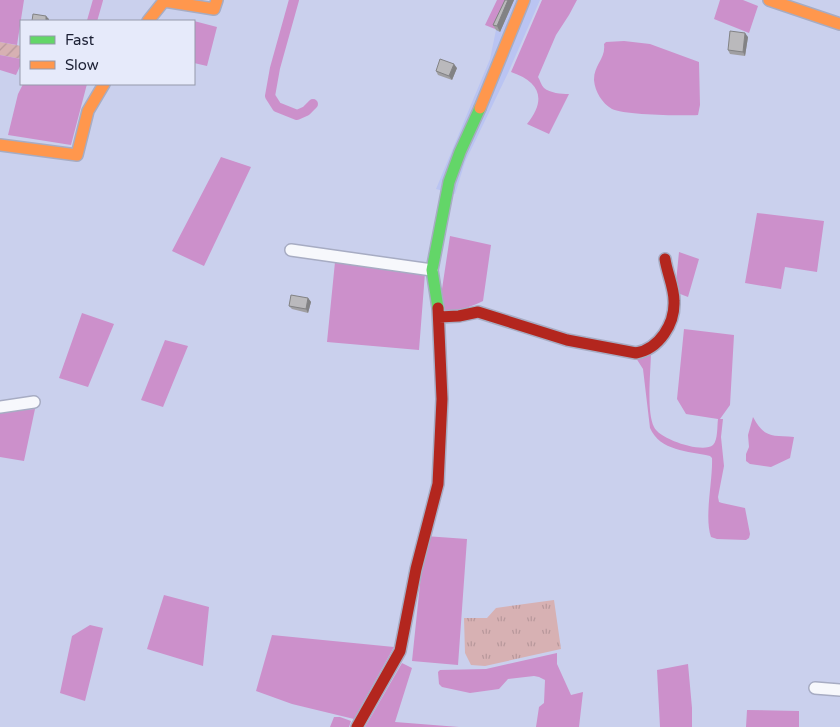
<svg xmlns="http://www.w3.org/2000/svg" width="840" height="727" viewBox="0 0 840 727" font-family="'Varela Round',sans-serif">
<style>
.built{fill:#bac4f2}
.grass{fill:url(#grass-tufts)}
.garden{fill:url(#garden-furrows)}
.water{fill:#cc90cb}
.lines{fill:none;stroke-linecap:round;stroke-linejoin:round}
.canal{stroke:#cc90cb;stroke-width:10}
.street-casing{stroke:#a7acc3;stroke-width:14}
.fast-casing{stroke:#a7acc3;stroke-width:14}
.slow-casing{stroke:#a7acc3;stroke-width:14}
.jam-casing{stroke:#a7acc3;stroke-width:14}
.street{stroke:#f7f8fc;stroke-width:11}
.fast{stroke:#63d668;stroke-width:11}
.slow{stroke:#ff974d;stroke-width:11}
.jam{stroke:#b3261e;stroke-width:11}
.wall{fill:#a09fa2}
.shaded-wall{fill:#828284}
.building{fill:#bab9bc;stroke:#828284}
</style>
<defs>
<pattern id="grass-tufts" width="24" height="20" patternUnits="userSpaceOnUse" patternTransform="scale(1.25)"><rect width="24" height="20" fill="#d7b1b3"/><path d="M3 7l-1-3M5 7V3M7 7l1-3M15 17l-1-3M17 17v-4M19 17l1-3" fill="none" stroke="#b8989b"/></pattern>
<pattern id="garden-furrows" width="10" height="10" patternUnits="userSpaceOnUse" patternTransform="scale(1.25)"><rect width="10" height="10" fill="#d7b1b3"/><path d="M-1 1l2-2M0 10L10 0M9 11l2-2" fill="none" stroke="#b8989b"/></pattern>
</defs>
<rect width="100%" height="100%" fill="#cad0ed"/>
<path class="built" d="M511,0H540L508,73L465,162L455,194L436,189L490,59L496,30Z"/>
<path class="grass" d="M554,600L561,649L485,666L471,665L465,653L464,618H487L496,608Z"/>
<path class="garden" d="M0,42L21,46V59L0,55Z"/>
<path class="water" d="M0,0H24L17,45L0,42Z
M497,0H509L495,29L485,25Z
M542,0H577L569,15L556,35L538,77C540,80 541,85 544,88C550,93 561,94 569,94L549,134L527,124C547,99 540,82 511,72Z
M720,0H743L758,6L749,33L714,19Z
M194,21L217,27L207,66L194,63Z
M624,41L650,44L699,62L700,105L698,115C683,116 623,115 612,109C602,103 595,92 594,80C594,64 606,59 604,44L606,42Z
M0,55L21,59V64L16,75L0,70Z
M23,84H87L71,145L8,135L18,94Z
M221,157L251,167L204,266L172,251Z
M757,213L824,221L817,272L785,267L781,289L745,283Z
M450,236L491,245L483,301C468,308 455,313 439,309Z
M679,252L699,259L688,297L675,292Z
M335,262L425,273L419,350L327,342Z
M82,313L114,324L88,387L59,378Z
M684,329L734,335L730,405L720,419H723L721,437L724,466L718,497L719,502L722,503L745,508L750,534L749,538L746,540L717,539L711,537C704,517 713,480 712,458L710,456C688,451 660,451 650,428L643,369L636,358L651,351C651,370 646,411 654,427C659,439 703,454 713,445C718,440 717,426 718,419L686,414L677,399Z
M165,340L188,346L163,407L141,400Z
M35,409L24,461L0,457V412Z
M753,417C765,439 772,435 794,437L790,458L771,467L750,464L746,461V454L749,447L748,435Z
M425,536L467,539L458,665L412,661Z
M164,595L209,607L203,666L147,649Z
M90,625L103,628L85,701L60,693L72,636Z
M272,635L394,647L354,719L292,704L256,691Z
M557,653V664L571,695L583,692L579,727H536L539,707L544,703L545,680L539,677L534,676L508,679L499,689L470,693L442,687L439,684L438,672L440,670L486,669Z
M402,663L412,668L395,722L459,727H365Z
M688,664L692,708V727H660L657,670Z
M747,710L799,711V727H746Z
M334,717H340L351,721L349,727H330Z"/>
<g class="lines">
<path class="canal" d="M294,0L275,68L270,96L277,107L297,115L306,111L313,104
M92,21L98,0"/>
<g class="street-casing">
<path id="street" d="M291,250L432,270
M0,407L34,402
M815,688L840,690"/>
</g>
<g class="fast-casing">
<path id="fast" d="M438,308L432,270L449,182L460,152L480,108"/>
</g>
<g class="slow-casing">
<path id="slow" d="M769,0L840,24
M148,21L164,1L214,9L217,0
M480,108L524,0
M0,145L77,155L88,111L104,84"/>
</g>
<g class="jam-casing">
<path id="jam" d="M439,317L459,316L478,312L567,340L636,353C659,349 675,324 674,301C674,287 667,273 665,259
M357,727L400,651L416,569L438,484L442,399L438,308"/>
</g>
<use href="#street" class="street"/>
<use href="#fast" class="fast"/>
<use href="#slow" class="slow"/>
<use href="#jam" class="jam"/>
</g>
<path class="wall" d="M505,0H514L500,32L496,30L493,25Z
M748,37L745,56L730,54L728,50Z
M457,68L452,80L438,75L436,71Z
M308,298L311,302L308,313L292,309L289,306Z"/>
<path class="shaded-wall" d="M508,0H514L500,32L497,26Z
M46,16L49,19V21H46Z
M745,33L748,37L745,56L743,52Z
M454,64L457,68L452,80L449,76Z
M308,298L311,302L308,313L306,309Z"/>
<path class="building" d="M505,0H508L497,26L493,25Z
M33,14L46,16V21H32Z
M730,31L745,33L743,52L728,50Z
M440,59L454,64L449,76L436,71Z
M291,295L308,298L306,309L289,306Z"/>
<rect x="20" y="20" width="175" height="65" fill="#e6eafa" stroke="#9599ab"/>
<rect x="30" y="36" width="25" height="8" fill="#63d668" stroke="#9599ab"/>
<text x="65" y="45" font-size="15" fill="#1c2034">Fast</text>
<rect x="30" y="61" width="25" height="8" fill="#ff974d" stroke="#9599ab"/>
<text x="65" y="70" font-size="15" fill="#1c2034">Slow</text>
</svg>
